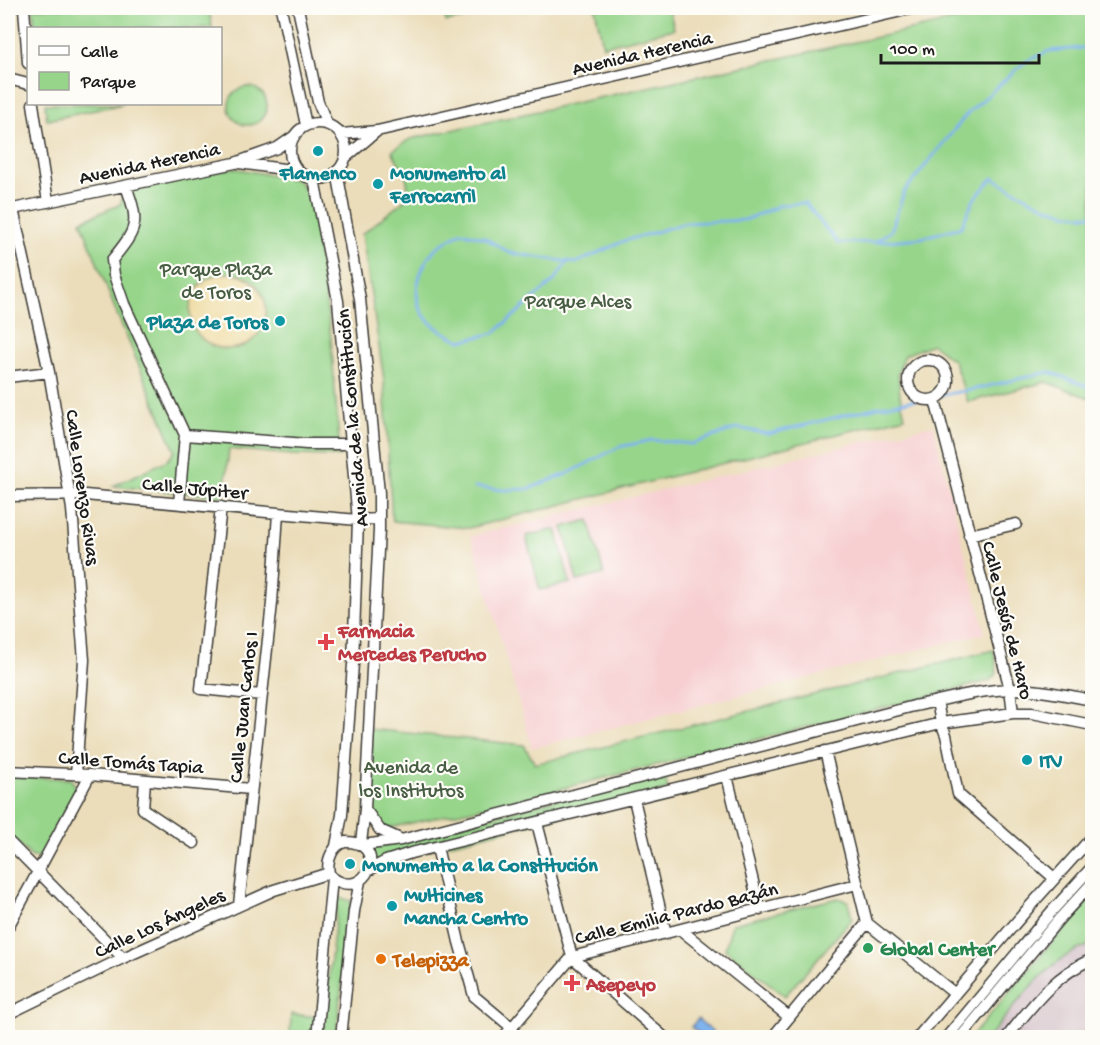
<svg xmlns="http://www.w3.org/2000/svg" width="1100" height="1045" viewBox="0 0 1100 1045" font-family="'Gochi Hand',sans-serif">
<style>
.built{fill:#f7cfd1}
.industrial{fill:#d2bdc6}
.green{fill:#97d58b;stroke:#5a7854;stroke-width:1.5}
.sand{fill:#eeda9e;stroke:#857b5d;stroke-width:1.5}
.water{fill:#80b4ee;stroke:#4e6885;stroke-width:1.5}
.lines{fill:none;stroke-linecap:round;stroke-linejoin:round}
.stream{stroke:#80b4ee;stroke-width:3}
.minor-casing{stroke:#3b3934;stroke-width:13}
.minor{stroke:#fff;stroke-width:10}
.culture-dot{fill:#0f9aa8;stroke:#fdfcf7;stroke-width:2}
.health-dot{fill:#e0444e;stroke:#fdfcf7;stroke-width:2}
.leisure-dot{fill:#2e9e5b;stroke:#fdfcf7;stroke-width:2}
.food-dot{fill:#e8710a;stroke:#fdfcf7;stroke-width:2}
.labels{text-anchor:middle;stroke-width:4.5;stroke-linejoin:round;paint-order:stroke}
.street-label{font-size:20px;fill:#1c1c1c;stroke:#fdfcf7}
.culture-label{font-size:20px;font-weight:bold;fill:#0d838f;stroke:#fdfcf7;text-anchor:start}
.park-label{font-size:20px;fill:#475d43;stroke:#fdfcf7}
.health-label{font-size:20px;font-weight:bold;fill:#be3a42;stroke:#fdfcf7;text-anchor:start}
.leisure-label{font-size:20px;font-weight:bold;fill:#27864d;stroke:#fdfcf7;text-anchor:start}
.food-label{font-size:20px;font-weight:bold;fill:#c56008;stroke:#fdfcf7;text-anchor:start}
</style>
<rect width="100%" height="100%" fill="#fdfcf7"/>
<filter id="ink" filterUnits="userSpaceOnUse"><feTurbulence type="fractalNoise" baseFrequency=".0167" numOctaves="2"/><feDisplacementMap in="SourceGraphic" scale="12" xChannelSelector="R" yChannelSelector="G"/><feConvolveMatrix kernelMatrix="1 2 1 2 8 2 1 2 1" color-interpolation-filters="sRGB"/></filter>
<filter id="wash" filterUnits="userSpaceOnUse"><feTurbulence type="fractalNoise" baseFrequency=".008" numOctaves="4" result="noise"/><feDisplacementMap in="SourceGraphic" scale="24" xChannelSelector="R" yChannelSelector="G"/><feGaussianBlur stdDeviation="1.35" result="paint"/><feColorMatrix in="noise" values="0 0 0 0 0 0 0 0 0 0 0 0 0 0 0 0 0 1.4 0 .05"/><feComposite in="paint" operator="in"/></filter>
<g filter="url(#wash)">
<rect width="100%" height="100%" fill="#ebddba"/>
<path class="built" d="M933,425L985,633L532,748L471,536Z"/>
<path class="industrial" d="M1092,887V1037H974Z"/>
<path class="green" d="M33,8H209L212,28H35Z
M443,8H519L446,22Z
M595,8H669L674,29L603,46Z
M1011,8H1092V399L1046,382L968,402L954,361L932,344L905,355L898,373L900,396L905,417L469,528L392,521L384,380L362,234L405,200L408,188L406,176L392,151L410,139Z
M229 106a19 19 0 1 1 38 0a19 19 0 1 1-38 0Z
M45,104H124L47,120Z
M233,168L297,180L311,196L331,338L340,456L293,455L229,449L224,497L113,486L168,460L175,451L115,309L81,221L121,204L122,192Z
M589,520L604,574L577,581L563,527Z
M556,529L570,583L540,590L526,536Z
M994,650L997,673L989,681L934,695L529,797L380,830L365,809L369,729L524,745L535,764Z
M664,771L668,790L437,847L369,870L367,849Z
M8,776L71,779L77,789L41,857H32L8,834Z
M1092,896V945C1052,953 1014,1007 989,1037H971Z
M338,897L351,901L336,1037L322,1038Z
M838,898L848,901L852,919L785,996L725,949L732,924Z
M291,1014L318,1017L317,1037L290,1038Z"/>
<path class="sand" d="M190 311a38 38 0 1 1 76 0a38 38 0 1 1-76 0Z"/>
<path class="water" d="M698,1019L716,1035L713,1037H703L691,1027Z"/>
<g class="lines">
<path class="stream" d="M876,241L891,231L904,192L967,114L1025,62L1049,51L1092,47
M568,261L554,281L494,333L461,341C449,335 434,328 426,318C409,298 419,268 434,250C441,243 453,238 461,232L485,238L510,253L576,263L624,241L686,223L745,220L781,205L805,203L838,243L875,242L921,238L961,227L974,199L993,178C1023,195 1056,218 1092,215
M475,487L503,490L528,489L567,474L619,447L652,440L692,444L738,428L768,434L882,406L975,389L1049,372L1092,388"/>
</g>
</g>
<g filter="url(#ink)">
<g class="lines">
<g class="minor-casing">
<path id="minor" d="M24,8L28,63
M281,8L306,125
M298,8L318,102L327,124
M8,79L28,84
M33,104L48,202
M290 151a28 28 0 1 1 56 0a28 28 0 1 1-56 0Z
M341,134L377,131L915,8
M345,158L377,131
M239,163L298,171
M337,171L360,299L379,493V530L369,729L365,809L361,843
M314,179L338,301L358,520L353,664L342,815L336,846
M126,186C140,224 137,229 112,260L114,275L124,304L185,435L179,503
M13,209L49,372L72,509L84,660L76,774
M8,210L235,163L277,148L293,137
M908 380a20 20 0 1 1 40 0a20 20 0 1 1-40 0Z
M8,377L49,372
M935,400L1010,689L1013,713
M185,435L307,444H353
M8,496L85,495L278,513L358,520L379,519
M221,507L201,689L261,695
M969,535L1016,524
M937,701L941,723L946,735L958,794L1054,878
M825,751L867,923L955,994
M8,771L90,775L251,789
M727,776L760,910
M145,780L143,809L194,843
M634,799L666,934
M365,809L380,830L398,838
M537,823L572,957L665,1038
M8,841L123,958
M345,842C387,841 370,894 340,882C335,880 331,878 329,873C326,860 333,845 345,842Z
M363,845L401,840L914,706C945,700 978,690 1010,689C1038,689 1065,695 1092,700
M437,847L459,942L474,996L511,1027
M369,870L386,861L411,853L941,723L1013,713H1032L1092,725
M239,905L272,603L278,513
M8,927L90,775
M681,930L789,1017
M8,1014L123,958L274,890L329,873
M317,1038L332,878
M341,1038L354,911L360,881
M503,1038L572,957L857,884
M772,1038L867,923
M917,1038L1031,905L1092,837
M946,1038L1052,911L1092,867
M960,1038L1060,918L1092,883
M1006,1038C1033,1005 1052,977 1092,959"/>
</g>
<use href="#minor" class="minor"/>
</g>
</g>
<g class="culture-dot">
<circle cx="318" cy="151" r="6"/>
<circle cx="378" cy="184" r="6"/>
<circle cx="280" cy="321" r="6"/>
<circle cx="1027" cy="760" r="6"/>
<circle cx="350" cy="864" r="6"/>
<circle cx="392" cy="906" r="6"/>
</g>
<g class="health-dot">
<path d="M323 633h6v6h6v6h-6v6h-6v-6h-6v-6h6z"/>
<path d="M569 974h6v6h6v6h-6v6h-6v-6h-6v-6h6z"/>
</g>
<circle class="leisure-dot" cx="868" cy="948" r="6"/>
<circle class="food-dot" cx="381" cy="959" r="6"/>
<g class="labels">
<g class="street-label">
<text transform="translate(642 52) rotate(-13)" y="7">Avenida Herencia</text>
<text transform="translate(149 162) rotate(-12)" y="7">Avenida Herencia</text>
<text transform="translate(351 418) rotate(-95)" y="7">Avenida de la Constitución</text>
<text transform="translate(84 487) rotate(82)" y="7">Calle Lorenzo Rivas</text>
<text transform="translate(195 487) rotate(5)" y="7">Calle Júpiter</text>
<text transform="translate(1009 620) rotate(76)" y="7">Calle Jesús de Haro</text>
<text transform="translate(242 707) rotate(-84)" y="7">Calle Juan Carlos I</text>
<text transform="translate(131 761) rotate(4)" y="7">Calle Tomás Tapia</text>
<text transform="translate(676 912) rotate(-14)" y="7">Calle Emilia Pardo Bazán</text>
<text transform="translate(159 922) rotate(-25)" y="7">Calle Los Ángeles</text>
</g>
<g class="culture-label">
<text x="318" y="179" text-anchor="middle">Flamenco</text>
<text x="390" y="179">Monumento al<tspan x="390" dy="23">Ferrocarril</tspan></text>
<text x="268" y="328" text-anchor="end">Plaza de Toros</text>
<text x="1039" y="767">ITV</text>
<text x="362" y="871">Monumento a la Constitución</text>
<text x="404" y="901">Multicines<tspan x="404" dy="23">Mancha Centro</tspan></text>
</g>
<g class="park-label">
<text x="216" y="275">Parque Plaza<tspan x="216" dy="23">de Toros</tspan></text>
<text x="578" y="307">Parque Alces</text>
<text x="411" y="773">Avenida de<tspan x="411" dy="23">los Institutos</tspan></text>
</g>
<g class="health-label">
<text x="338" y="637">Farmacia<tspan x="338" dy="23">Mercedes Perucho</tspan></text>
<text x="586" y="990">Asepeyo</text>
</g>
<g class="leisure-label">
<text x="880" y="955">Global Center</text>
</g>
<g class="food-label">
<text x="393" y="966">Telepizza</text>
</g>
</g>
<rect width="1100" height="1045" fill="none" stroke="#fdfcf7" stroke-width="30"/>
<rect x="27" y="27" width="195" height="78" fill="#fdfcf7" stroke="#a3a29f" stroke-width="1.5"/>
<rect x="39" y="46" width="30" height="9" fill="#ffffff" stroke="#a3a29f" stroke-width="1.5"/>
<text x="81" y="57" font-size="18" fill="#1c1c1c">Calle</text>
<rect x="39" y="72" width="30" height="18" fill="#97d58b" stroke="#a3a29f" stroke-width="1.5"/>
<text x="81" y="87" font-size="18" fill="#1c1c1c">Parque</text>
<path d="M881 54v9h158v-9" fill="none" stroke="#1c1c1c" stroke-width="3"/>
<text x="890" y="54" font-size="18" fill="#1c1c1c" stroke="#fdfcf7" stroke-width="4.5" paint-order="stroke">100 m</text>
</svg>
